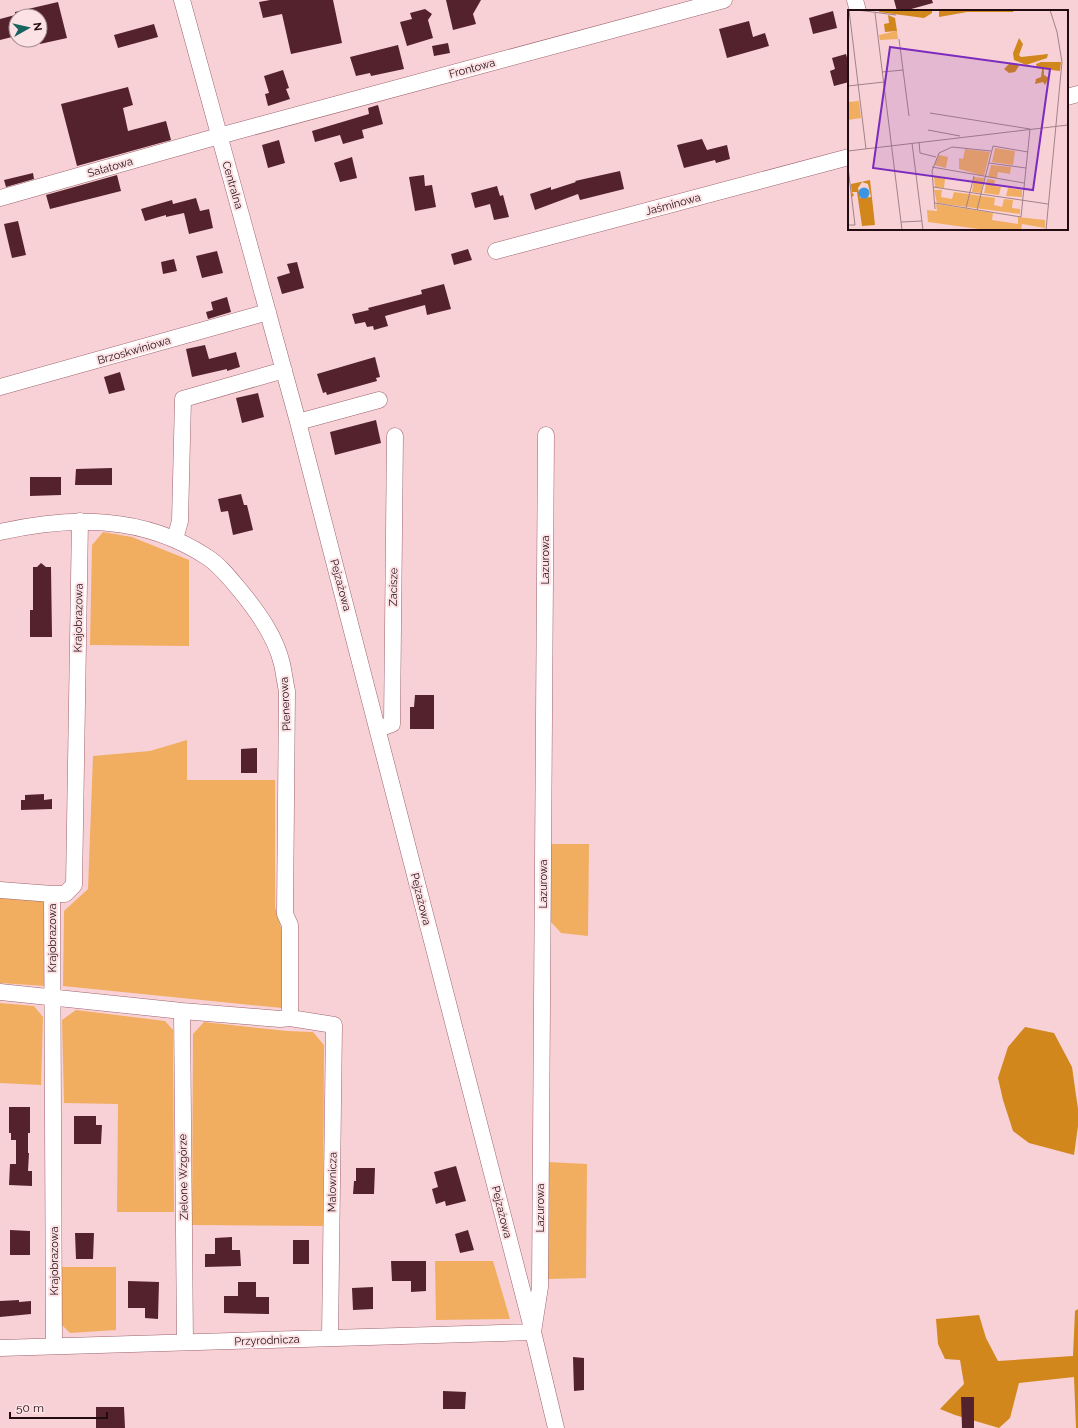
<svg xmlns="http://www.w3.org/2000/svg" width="1078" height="1428" viewBox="0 0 1078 1428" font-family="Raleway,sans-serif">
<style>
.green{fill:#f1ae60}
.forest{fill:#d1871b}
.building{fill:#54222d}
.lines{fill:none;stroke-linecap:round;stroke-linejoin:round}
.minor-casing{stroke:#9e646e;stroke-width:17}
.minor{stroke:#fff;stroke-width:16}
.labels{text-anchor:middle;stroke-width:4;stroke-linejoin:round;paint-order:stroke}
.street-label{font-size:11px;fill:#220c11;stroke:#fde2e5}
.inset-road{fill:none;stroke:#a28287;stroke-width:1}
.view{fill:#7b2cbf;fill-opacity:0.15;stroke:#7b2cbf;stroke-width:2}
.inset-edge{fill:none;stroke:#220c11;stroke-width:2}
</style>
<rect width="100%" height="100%" fill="#f8d1d6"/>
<path class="green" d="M103,532L132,537L189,560V646L90,645L92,545Z
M187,740V780H275V907L282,931V1008L63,986L64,911L88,889L93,756L150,751Z
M551,844H589L588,936L561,933L550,921Z
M0,897L46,901L45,986L0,983Z
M0,1003L34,1006L43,1017L41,1085L0,1083Z
M76,1010L165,1021L173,1030L174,1212H117L118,1104L64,1103L62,1020Z
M204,1022L287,1031L313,1032L324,1045L323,1226L192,1225L193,1034Z
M548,1162L587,1164L586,1278L548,1279Z
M435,1261H493L510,1319L436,1320Z
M61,1267H116V1330L70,1333L60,1323Z"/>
<path class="forest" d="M1025,1027L1054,1033L1072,1067L1078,1109V1126L1074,1155L1029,1143L1013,1131L1003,1100L998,1078L1008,1047Z
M1078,1309V1428H1076L1074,1377L1019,1383L1010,1418L999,1428L955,1415L940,1409L964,1384L960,1360L945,1359L938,1344L936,1319L979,1315L986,1338L998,1361L1073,1356L1075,1311Z"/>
<path class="building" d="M270,0H333L342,43L291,54L282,14L263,18L259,2Z
M446,0H481L473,14L476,24L453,30Z
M894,0H932L933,3L904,11H897Z
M58,2L67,38L40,44V16H16V36L0,40V19L15,15V12Z
M425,9L432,14L428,20L433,38L407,46L400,22L412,19L410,13Z
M833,11L837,28L813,34L809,18Z
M749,21L753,37L765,33L769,46L727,58L719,29Z
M154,24L158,37L118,48L114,35Z
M448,43L450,53L434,56L432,46Z
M398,45L404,69L371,76L370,73L356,76L350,57Z
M846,54L849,65V82L834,86L830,71L835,69L832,58Z
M283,70L289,88L286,89L290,99L268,106L265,94L269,93L264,76Z
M128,87L133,105L123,108L128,131L166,121L171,140L77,166L61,104Z
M378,105L383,124L362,130L364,138L343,144L340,135L315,142L312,131L369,114L368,108Z
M702,139L707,150L727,145L730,159L716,163L715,160L684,168L677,145Z
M279,140L285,163L268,168L262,145Z
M352,157L357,178L340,182L334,163Z
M620,171L624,189L580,200L578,194L535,210L530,194L551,187V190L576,182L575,181Z
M33,173L34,179L6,187L4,180Z
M117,175L121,191L50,209L46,195Z
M424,175L425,186L432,185L436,207L415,211L409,177Z
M497,186L500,196L503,195L509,217L494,220L490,204L475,208L471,193Z
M196,198L200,211L209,209L213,228L189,234L184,213L166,217V215L145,221L141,209L172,200L173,204Z
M18,221L26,255L12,258L4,224Z
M468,249L472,260L454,265L451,254Z
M217,251L223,273L202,278L196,256Z
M174,259L177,271L163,274L161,262Z
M297,262L304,288L282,294L277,277L290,273L287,264Z
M444,284L451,309L427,315L425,305L385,316L388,326L374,330L373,326L367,327L365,322L355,324L352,314L369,310L368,308L422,294L421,290Z
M227,297L231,312L208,319L206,312L213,310L211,302Z
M205,345L209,359L236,352L240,367L227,371V369L192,377L186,349Z
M375,357L380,377L376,378L377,381L327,395L326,392L323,393L317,374Z
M120,372L125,390L109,394L104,377Z
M258,393L264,417L242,423L236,398Z
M376,420L381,443L335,455L330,432Z
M112,468V485H75L76,469Z
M30,477H61V495L30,496Z
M241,494L244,505H247L253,530L233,535L228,511L221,512L218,499Z
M41,563L46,567H51L52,637H30V610H33V567H37Z
M415,695H434V729H410V707H414Z
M257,748V773H241V749Z
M44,794V800L52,799V809L21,810V800H25V795Z
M9,1107H30V1133H28V1153H29L28,1171H32V1186L9,1185L10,1164H16V1140H11V1133H9Z
M74,1116H96V1125H102L101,1144H74Z
M456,1166L466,1201L446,1206L445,1201L436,1204L432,1189L438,1187L434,1172Z
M356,1168H375L374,1194H353L354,1181H356Z
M10,1230L30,1231V1255H10Z
M468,1230L474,1250L460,1253L455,1234Z
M75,1233H94L93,1259H76Z
M232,1237V1250H240L241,1266L205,1267V1254H215V1238Z
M293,1240H309V1264H293Z
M391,1261H426V1291L411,1292V1281H392Z
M128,1281L159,1282L158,1319L145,1318V1308H128Z
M238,1282H256V1297H269V1314L224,1313V1296H238Z
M373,1287V1309L353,1310L352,1288Z
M19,1300V1302L31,1301V1314L0,1317V1301Z
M573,1357L584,1358V1390L574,1391Z
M443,1391L466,1392L465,1409H443Z
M961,1397H974V1428H962Z
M96,1407H124L125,1428H96Z"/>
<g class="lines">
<g class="minor-casing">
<path id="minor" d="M182,0L298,422L533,1332L556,1428
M855,0L858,11
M1067,97L1078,94
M0,198L219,136L724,0
M496,251L849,157
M0,387L268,312
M298,422L379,400
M0,532C72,516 143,515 207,557C221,566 232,581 243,594C260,615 276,638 282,664C284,673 285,682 287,691L285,914L290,925V1018
M175,539L180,521L183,399L284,370
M378,729L392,724L395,436
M0,890L52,894
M0,992L182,1011L280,1019L290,1018L334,1025L330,1338
M182,1011L185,1342
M54,1346L52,894H65L74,885L80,521
M0,1348L533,1332L540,1287L546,435"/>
</g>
<use href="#minor" class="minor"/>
</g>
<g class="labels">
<g class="street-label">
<text transform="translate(472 68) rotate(-15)" y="4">Frontowa</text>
<text transform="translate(110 167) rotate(-16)" y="4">Sałatowa</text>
<text transform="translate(233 185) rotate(74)" y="4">Centralna</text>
<text transform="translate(673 204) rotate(-15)" y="4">Jaśminowa</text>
<text transform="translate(134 350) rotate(-16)" y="4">Brzoskwiniowa</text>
<text transform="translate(545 560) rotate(-90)" y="4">Lazurowa</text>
<text transform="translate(341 585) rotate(75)" y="4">Pejzażowa</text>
<text transform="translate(393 587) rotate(-89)" y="4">Zacisze</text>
<text transform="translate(78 618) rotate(-89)" y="4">Krajobrazowa</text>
<text transform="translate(285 704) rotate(-93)" y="4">Plenerowa</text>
<text transform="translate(543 884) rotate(-90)" y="4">Lazurowa</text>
<text transform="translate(421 899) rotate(76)" y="4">Pejzażowa</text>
<text transform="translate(52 938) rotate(-90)" y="4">Krajobrazowa</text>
<text transform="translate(183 1177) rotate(-91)" y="4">Zielone Wzgórze</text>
<text transform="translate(332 1182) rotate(-89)" y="4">Malownicza</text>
<text transform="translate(540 1208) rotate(-90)" y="4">Lazurowa</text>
<text transform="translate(502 1212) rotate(76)" y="4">Pejzażowa</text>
<text transform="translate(54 1261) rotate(-90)" y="4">Krajobrazowa</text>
<text transform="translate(267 1340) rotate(-2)" y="4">Przyrodnicza</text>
</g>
</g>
<g transform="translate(848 10)">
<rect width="220" height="220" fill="#f8d1d6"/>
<path d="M49,21L50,29L32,30L31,25ZM11,91L13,108L0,110V92ZM147,138L167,141L165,155L144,152ZM117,139L142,142L136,166L111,159V148L115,149ZM91,145L100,147L98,158L86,155ZM143,155L163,157L162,164L150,162L149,168L140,167ZM86,167L97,169L96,178L87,177ZM126,167L136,168L133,183L124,182ZM139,169L147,170L146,176L153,177L151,185L136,183ZM160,178L174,180V187L158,186ZM86,180H94L93,187L104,189L106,182L147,188L146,195L154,197L156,189L165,190L164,198L172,199V204L89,193ZM88,194L145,203L144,210L170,214V207L197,210V218L174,214L173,220H138L80,212L79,200L89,201Z" fill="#f1ae60"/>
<path d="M32,0H84V3L76,8L31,2ZM91,0H166L165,2H119L91,7ZM40,5L47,8L49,21L37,22L36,14L41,13ZM171,28L175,34L171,45L173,47L200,44L199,48L178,55L166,50L165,43ZM193,52H213L212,61L196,59V65L201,68L197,75L195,72L187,74L188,69L193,67L194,59L189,58L188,54ZM161,54H167L171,56L167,62L161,63L156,59ZM22,170L27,215L14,216L9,182H4L6,185L4,187L3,174ZM14,172L20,174L23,187L12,188L10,178Z" fill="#d1871b" fill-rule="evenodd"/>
<path d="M10.5 183a5.5 5.5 0 1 1 11 0a5.5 5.5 0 1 1-11 0Z" fill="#3d94e1"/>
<path class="inset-road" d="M1,0L18,139M9,0L48,5M27,3L54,220M51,29L61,106M34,62L55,60M0,76L36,72M82,103L182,119L173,207L87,193M80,120L112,126M71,132L72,143L88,147M64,133L75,220M0,141L220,115M141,153L178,158M0,157L7,215H0M84,157L176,173M85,177L200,194M118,198L126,166M87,199L84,161L91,143L104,137L143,141M129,200L145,136L180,142M53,212L74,211M198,220L214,52L209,22L202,0"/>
<path class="view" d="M42,37L202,59L185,180L25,158Z"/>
<rect width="220" height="220" class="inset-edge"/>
</g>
<g transform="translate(28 28) rotate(82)"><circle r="19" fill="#fde2e5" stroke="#a58c90"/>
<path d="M0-3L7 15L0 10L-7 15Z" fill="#186560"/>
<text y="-6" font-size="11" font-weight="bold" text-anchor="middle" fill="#220c11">N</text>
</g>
<path d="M10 1412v6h97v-6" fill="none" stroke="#220c11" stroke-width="2"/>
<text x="16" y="1412" font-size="12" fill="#220c11" stroke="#fde2e5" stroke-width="3" paint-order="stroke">50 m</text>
</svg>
